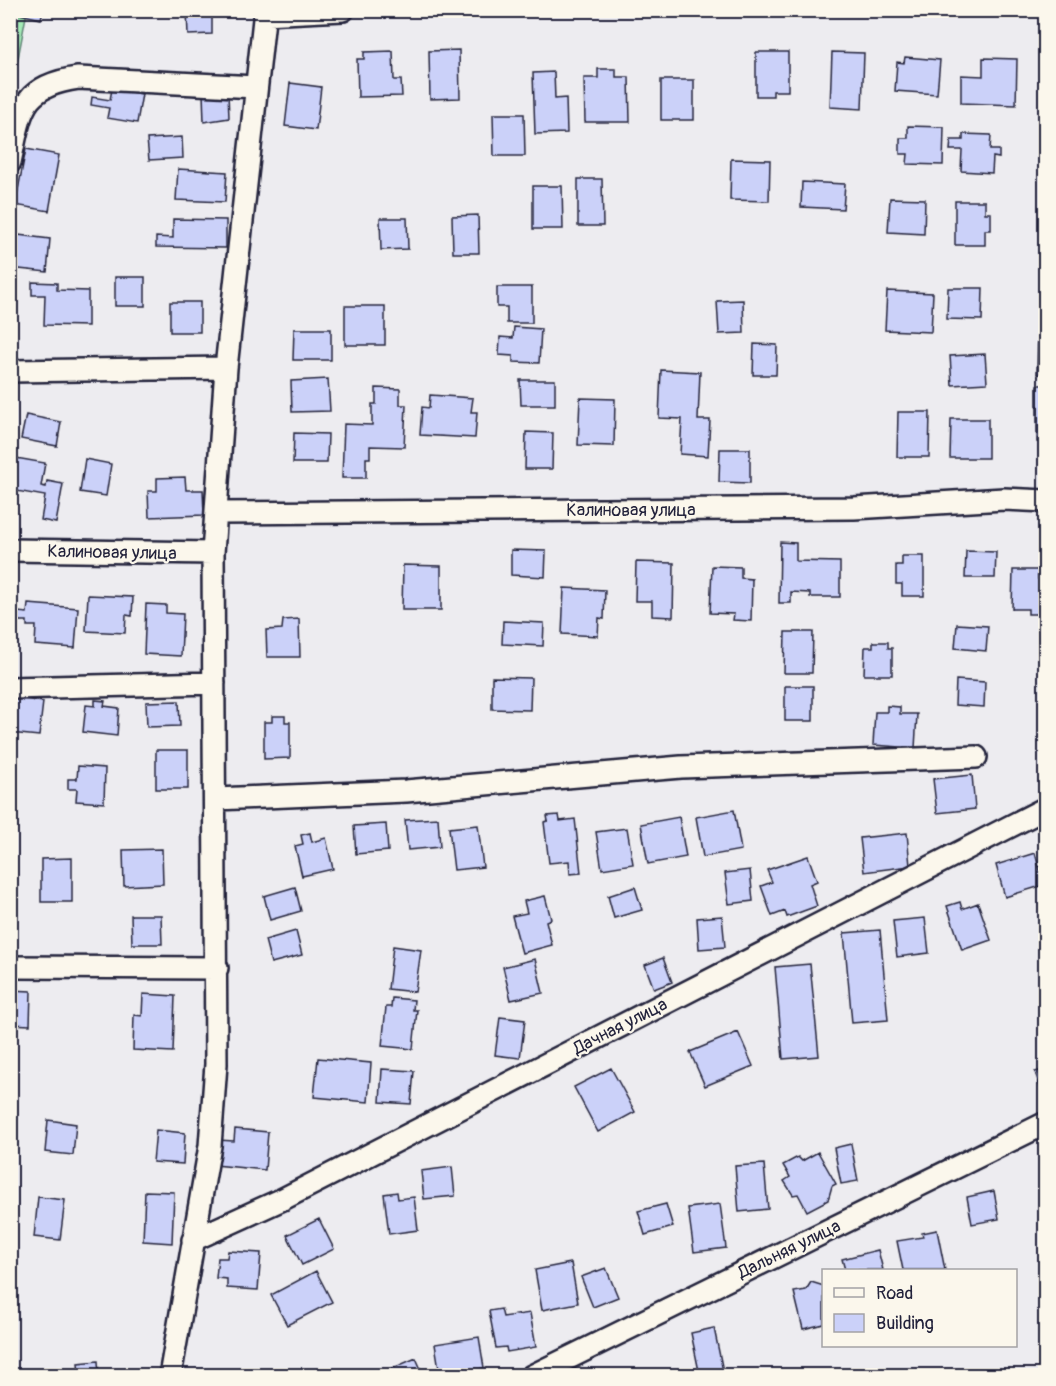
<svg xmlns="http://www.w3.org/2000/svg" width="1056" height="1386" viewBox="0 0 1056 1386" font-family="Pangolin,sans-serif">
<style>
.green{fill:#a3eab6;stroke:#628678;stroke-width:1.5}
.building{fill:#cbd1f9;stroke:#22223b;stroke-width:1.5}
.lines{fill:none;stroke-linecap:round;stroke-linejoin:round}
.minor-casing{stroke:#22223b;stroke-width:26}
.minor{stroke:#fbf7ec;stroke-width:21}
.labels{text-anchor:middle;stroke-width:4.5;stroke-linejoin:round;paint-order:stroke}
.street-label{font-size:18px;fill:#22223b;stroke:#fbf7ec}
</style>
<rect width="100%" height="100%" fill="#edecf0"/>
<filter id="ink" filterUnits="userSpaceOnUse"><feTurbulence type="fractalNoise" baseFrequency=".0167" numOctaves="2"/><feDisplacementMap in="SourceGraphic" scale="12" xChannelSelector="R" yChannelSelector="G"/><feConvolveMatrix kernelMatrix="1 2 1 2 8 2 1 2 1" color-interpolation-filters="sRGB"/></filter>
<g filter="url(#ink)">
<path class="green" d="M11,11H27L11,95Z"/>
<path class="building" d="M16,10H43L41,19L15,13Z
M187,10L212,11V34L188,35Z
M459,50L460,98L430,99L429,51Z
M393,51L394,80H401L402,96L358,97L357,59H364V52Z
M756,52H788V91H773V96H756Z
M832,52L864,53L862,109L830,107Z
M905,57L940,60L937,94L895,91L897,62L904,63Z
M983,58L1017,59L1016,105L961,103V75L983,76Z
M598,69H616V77H629L630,122H585L584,78H598Z
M554,72L555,99L566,98L567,133L535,134L533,73Z
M661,80H694V120H661Z
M290,83L321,87L316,130L285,126Z
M112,89L142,94L137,123L107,118L109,108L91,105L92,97L110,100Z
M203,93H228L229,118L204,122Z
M493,114H524L525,156H494Z
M908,126L944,127L943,165L907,164L908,154H900V138H908Z
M963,134L991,135L990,150H999V158L993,157L992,173L961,171L962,150H950L951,140H963Z
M182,137L183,158L149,160L147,139Z
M26,149L59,155L49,211L15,205Z
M731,159L770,160L769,201L730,200Z
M178,169L227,172L225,202L176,200Z
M578,179H602L603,226H578Z
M802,182L845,184L843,209L801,207Z
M533,186H562L563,229H533Z
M890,198L925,199L924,234L888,232Z
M955,201H985V213H991V230H985V245H955Z
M478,215L479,253H453L452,216Z
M380,218H407L408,249L381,250Z
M173,219L226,220V248L156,247V237L173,238Z
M10,234L50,239L47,272L10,268Z
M115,277H145V306H115Z
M32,282L57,283V290L88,291V326L44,325L45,295H32Z
M497,287H532V323H507V307H497Z
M948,288H983L982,320L947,319Z
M887,291L933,293L931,332L885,330Z
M743,300L744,333L719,334L717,301Z
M170,302H200V332H170Z
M345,306H385V345H345Z
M1045,323L1046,375L1037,374L1038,329Z
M514,327L541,329L539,363L513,362V356L499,355L500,337L513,338Z
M294,329H331V360H293Z
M754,344L777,345L776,375H753Z
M985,354L987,383L952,385L950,356Z
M661,370L700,372L698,420H710L708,456L680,454L682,419L659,418Z
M328,379L330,411L292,412L291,381Z
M520,380H555V405H521Z
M1037,385H1046V442H1037Z
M376,388L400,389V405H406L404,447L370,446V458H366V478H342L344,424L372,425V404H376Z
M430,395L473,398L471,412H477L475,438L420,435L422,407L429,408Z
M580,398L615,399L614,446L578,445Z
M898,412H930L929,457H897Z
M26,415L61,422L57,446L21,439Z
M951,419H988V458H950Z
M526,432L553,433L552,469H525Z
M294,433L328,434L327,463H293Z
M720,449H750V483L719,482Z
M16,458L45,463L41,486L46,487L47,481L63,484L56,523L41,520L45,496L11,490Z
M85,459L111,464L106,496L80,492Z
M185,477L186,490H203L204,515L149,517L148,491H157V478Z
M780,542L796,543V561L840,562V597H810V593L791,592V603H779Z
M511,550L546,551L545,577L511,575Z
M966,551L996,552L995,578H965Z
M902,556H924V596H902V584H896V565H902Z
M636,562L674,563L673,617L652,616V601H635Z
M403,565L441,566V610H402Z
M712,566L741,567V578L752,579L751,621L733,620L734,614L710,613Z
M1013,570H1038V579H1046V614H1028V609H1012Z
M564,588L605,590L604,619L599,618L598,636L562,634Z
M88,595L133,597L132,616L126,615L125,633L86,631Z
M28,604L78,608L75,648L35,645L36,626H27V621H17L18,612L27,613Z
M146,604L166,605V613L183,614L181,656L144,654Z
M299,619L300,657H267L266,630L282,629L283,620Z
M503,621L544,623L543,646L502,644Z
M957,624L988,626L986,651L955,648Z
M785,632H813L812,673H784Z
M873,642H888V648H892V675H864L865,647H873Z
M492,677L531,678L530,710L492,709Z
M956,680L985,682L984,707L955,705Z
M785,686H813V721H785Z
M10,697L43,702L39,736L10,733Z
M95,700L105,701L104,706L119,708L117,736L83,732L86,705L95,706Z
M179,701L180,726L147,727L146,702Z
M887,706L900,707V714H917L915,748L873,745L875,712H887Z
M272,716H285V722H290V758L264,759V722H272Z
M156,750H188V789H156Z
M78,766L105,768L104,803L76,801L77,789H68V779H77Z
M972,775L975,809L937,813L933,779Z
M734,810L741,850L703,857L696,817Z
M559,815L560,821L575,819L581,873L570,874L569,861L549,863L544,822L548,821L547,816Z
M679,817L686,857L648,864L641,824Z
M438,818L440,847L408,850L405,820Z
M386,824L388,851L356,854L354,826Z
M478,825L483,867L454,870L449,828Z
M627,828L633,864L602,869L596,832Z
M310,833L312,842L326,838L333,869L302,876L295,846L303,844L301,835Z
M907,833L910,866L864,872L860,838Z
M162,849L163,884L124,886L123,850Z
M1035,853L1044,885L1005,897L996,865Z
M808,856L817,881L810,884L817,906L787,917L785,911L772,916L761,886L772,882L767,870Z
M72,858V902H41V859Z
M750,870L753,901L729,904L725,873Z
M295,887L301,911L270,920L264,896Z
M635,887L642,910L614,918L608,896Z
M545,896L551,919L546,921L552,945L522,953L512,916L527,913L524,901Z
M960,902L962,909L978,903L991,940L962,950L947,906Z
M131,915H161L162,944H132Z
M722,916L725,947L699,949L697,918Z
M925,918L929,953L897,957L893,921Z
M880,930L888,1020L852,1023L844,933Z
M296,931L302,955L271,963L265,940Z
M393,946L421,950L415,992L388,989Z
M663,958L672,982L654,989L645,965Z
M535,959L543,993L511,1000L503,967Z
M810,964L819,1056L783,1059L775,967Z
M10,990L31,991L30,1025L10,1024Z
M143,994L175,996L173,1052L133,1050L134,1015L142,1016Z
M392,998L414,1000L413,1010H417L413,1049L382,1046L386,1007H391Z
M500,1017L525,1020L520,1058L495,1055Z
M738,1032L753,1066L705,1086L690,1052Z
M318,1058L371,1063L368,1102L314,1097Z
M1046,1059V1098L1044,1099L1035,1072L1043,1070L1041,1060Z
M611,1068L635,1112L598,1132L574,1087Z
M382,1069L414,1071L411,1104L380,1102Z
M48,1120L76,1124L73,1155L45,1152Z
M235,1129L268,1132L265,1170L215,1165L218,1140L234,1141Z
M156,1130L185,1133L183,1164L153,1162Z
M851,1144L858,1181L841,1184L834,1148Z
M818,1152L836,1184L832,1186L828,1200L807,1211L798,1194L793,1195L784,1181L790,1177L783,1165L798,1157L802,1161Z
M764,1164L768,1209L739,1212L735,1166Z
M452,1167L455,1196L424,1199L421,1171Z
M145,1191L174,1192L172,1243L143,1241Z
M994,1191L999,1219L972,1224L967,1197Z
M397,1192L398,1199L414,1197L418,1230L389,1234L384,1194Z
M38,1197L65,1200L60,1240L34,1237Z
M666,1204L673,1227L645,1235L638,1211Z
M720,1204L726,1248L694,1252L688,1208Z
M319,1219L334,1249L302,1265L287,1235Z
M937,1230L945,1270H903L897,1241L923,1237L922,1233Z
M878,1250L883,1270H845L842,1259Z
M228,1251L261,1253L258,1290L227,1288V1279L216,1278L218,1258H227Z
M571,1263L578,1303L542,1310L535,1270Z
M606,1268L618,1297L593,1307L581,1277Z
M316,1271L332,1302L287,1325L271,1295Z
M811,1282L824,1286V1324L803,1329L794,1292L806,1290Z
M501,1309L503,1317L530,1313L536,1347L507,1352L506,1347L496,1348L489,1311Z
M714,1328L724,1376H700L691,1333Z
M479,1337L484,1368L440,1375L435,1344Z
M416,1358L424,1376H380L379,1374Z
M98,1361L99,1376H79L78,1363Z"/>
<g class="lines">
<g class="minor-casing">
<path id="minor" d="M264,14L343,10
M10,162C21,112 20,86 78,78L256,87
M10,371L226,368
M216,513L854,508L1004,499L1046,501
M10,550L213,553
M10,688L214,683
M216,799L406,791L681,767L976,757
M10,967L217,968
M193,1240L283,1199L1046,808
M170,1376L210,1146L216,1064L213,553L226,368L265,10
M532,1376L1046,1123"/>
</g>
<use href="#minor" class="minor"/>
</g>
</g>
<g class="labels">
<g class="street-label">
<text x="631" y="516">Калиновая улица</text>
<text transform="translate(112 552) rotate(1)" y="6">Калиновая улица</text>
<text transform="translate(620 1026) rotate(-27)" y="6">Дачная улица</text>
<text transform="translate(789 1249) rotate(-26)" y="6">Дальняя улица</text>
</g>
</g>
<rect width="1056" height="1386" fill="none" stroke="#fbf7ec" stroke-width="36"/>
<rect x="18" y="18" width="1020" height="1350" fill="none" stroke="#22223b" stroke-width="2" filter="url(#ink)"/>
<rect x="822" y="1269" width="195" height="78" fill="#fbf7ec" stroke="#a4a2a5" stroke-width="1.5"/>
<rect x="834" y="1288" width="30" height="9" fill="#fbf7ec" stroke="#a4a2a5" stroke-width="1.5"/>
<text x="876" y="1299" font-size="18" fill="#22223b">Road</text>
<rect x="834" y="1314" width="30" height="18" fill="#cbd1f9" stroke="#a4a2a5" stroke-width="1.5"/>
<text x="876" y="1329" font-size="18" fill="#22223b">Building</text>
</svg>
